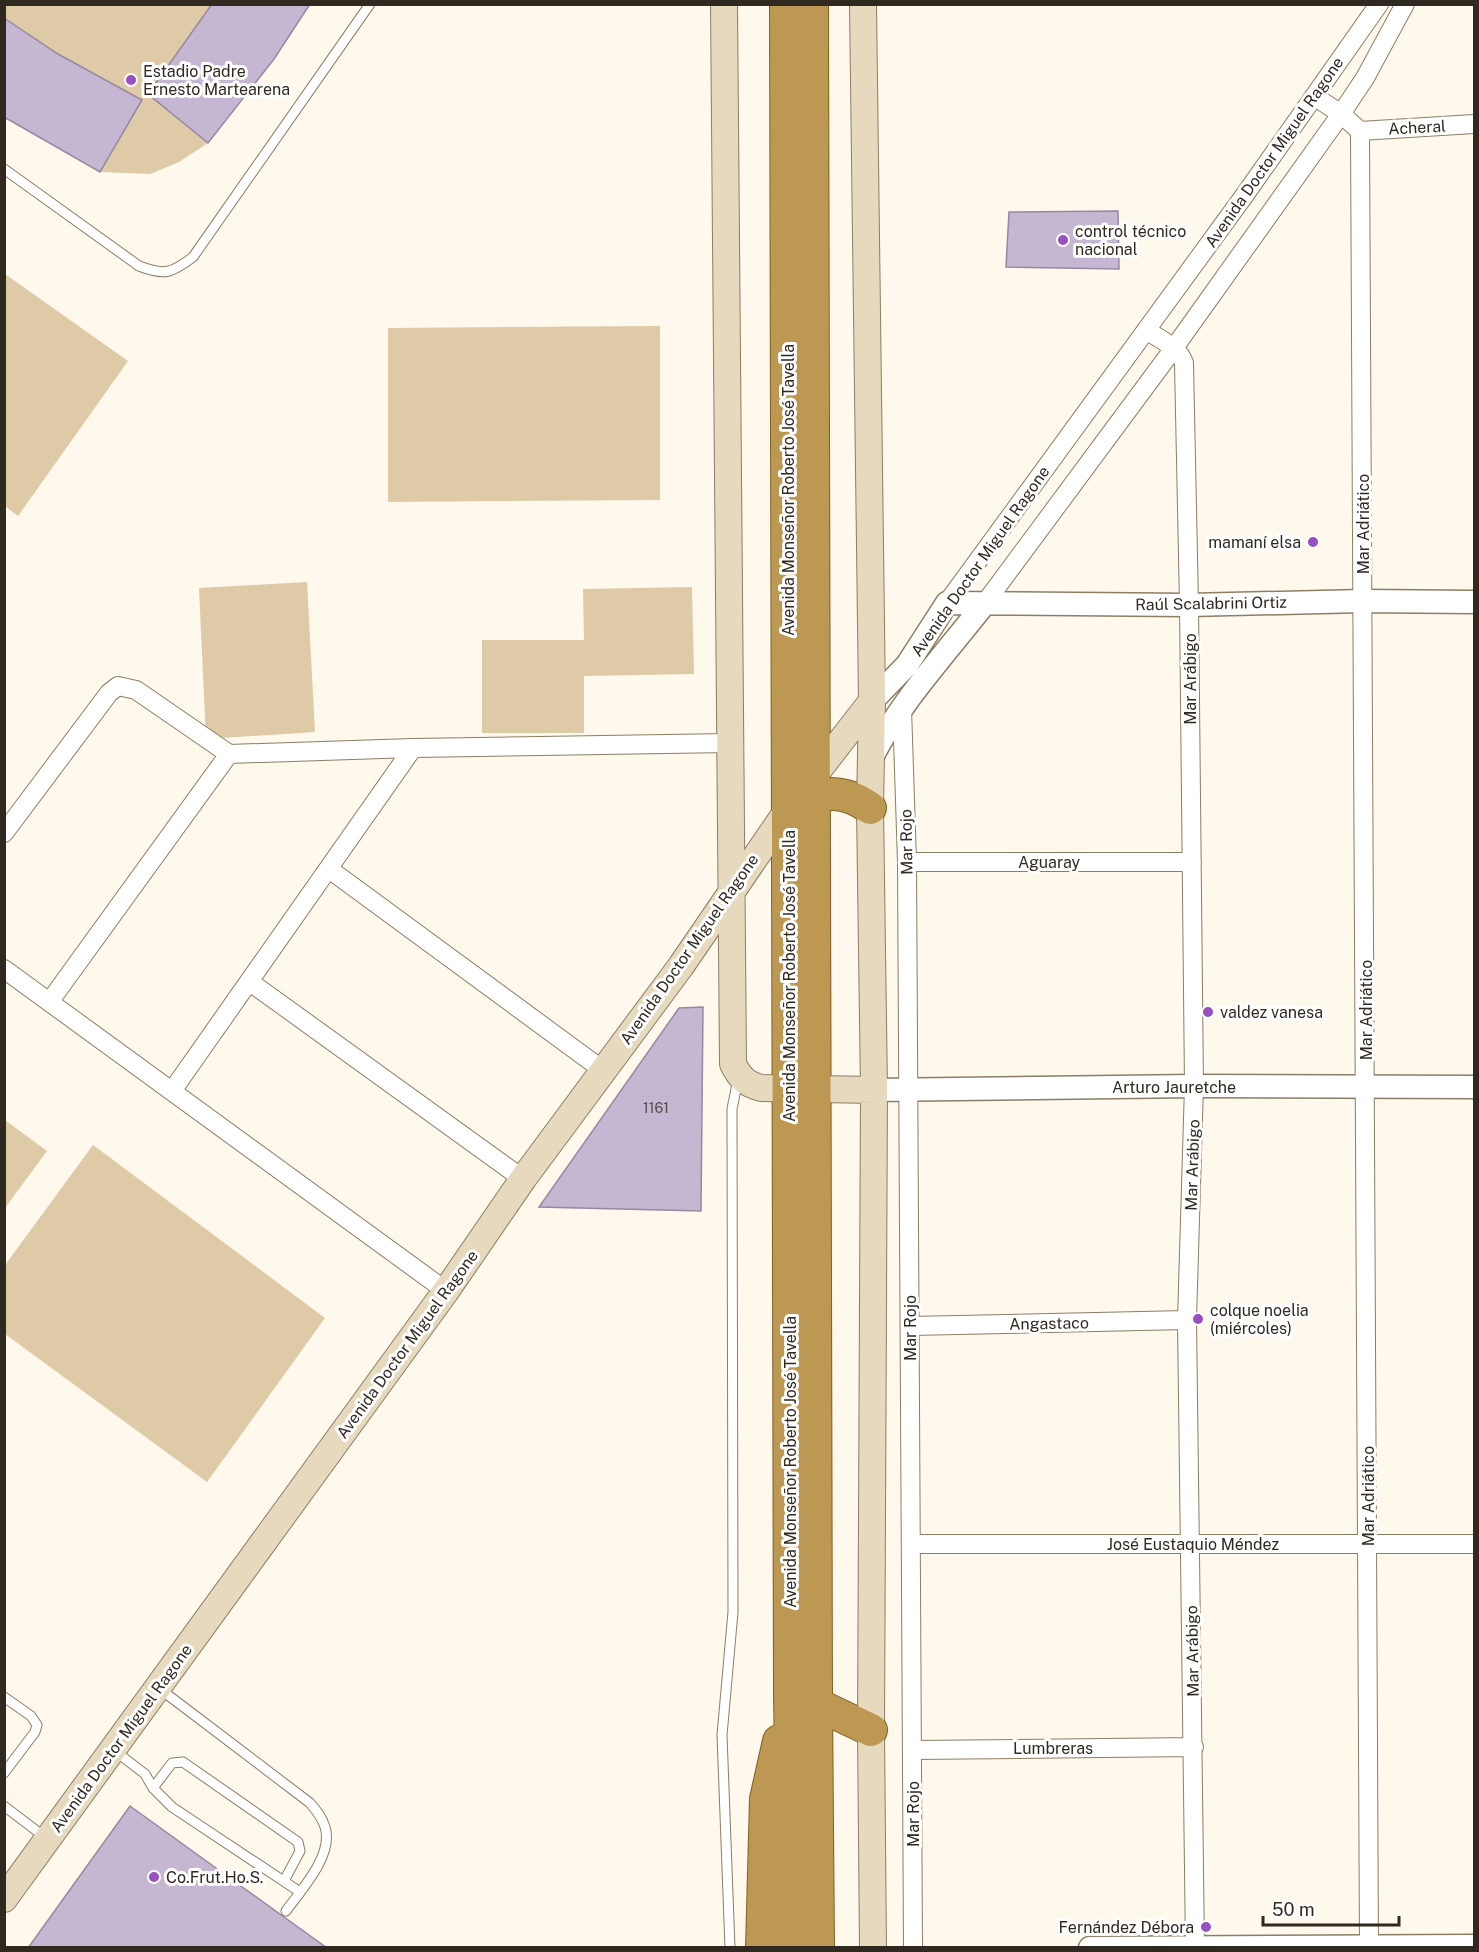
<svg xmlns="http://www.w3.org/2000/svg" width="1479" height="1952" viewBox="0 0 1479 1952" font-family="'Public Sans',sans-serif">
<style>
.green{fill:#decaa7}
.building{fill:#c5b6d1;stroke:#9788a1;stroke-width:1.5}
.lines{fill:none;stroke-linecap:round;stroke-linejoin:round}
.service-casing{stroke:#8c7e65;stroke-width:11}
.minor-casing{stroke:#8c7e65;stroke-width:20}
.tertiary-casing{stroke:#8c7e65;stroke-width:25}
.secondary-casing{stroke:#8c7e65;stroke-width:28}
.trunk-casing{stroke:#806124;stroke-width:34}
.service{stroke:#fff;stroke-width:9}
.minor{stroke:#fff;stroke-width:18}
.tertiary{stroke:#fff;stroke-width:22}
.secondary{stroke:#e6d9be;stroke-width:26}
.trunk{stroke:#bc9852;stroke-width:32}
.poi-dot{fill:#974fc2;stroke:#fff;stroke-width:2}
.labels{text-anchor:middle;stroke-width:6;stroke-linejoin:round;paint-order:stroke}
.number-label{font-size:14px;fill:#544c4c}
.poi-label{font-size:16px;fill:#2f291f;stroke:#fff;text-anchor:start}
.street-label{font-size:16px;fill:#2f291f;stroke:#fff}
</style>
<rect width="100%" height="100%" fill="#fef8ed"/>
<path class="green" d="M4,5H310L274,59L208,143L179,162L150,174L100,172L5,117Z
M5,274L128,361L18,516L5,506Z
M660,326V500L388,502V328Z
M307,582L315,732L206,739L199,588Z
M692,587L694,674L584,676V733H482V640H584L583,589Z
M5,1120L47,1151L5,1208Z
M93,1145L325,1318L207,1482L5,1334V1265Z"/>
<path class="building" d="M212,4H310L274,59L208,143L148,94Z
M4,18L58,54L142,100L100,172L4,117Z
M1118,211L1119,269L1006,267L1009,212Z
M703,1007L701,1211L539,1207L679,1008Z
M130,1806L327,1948H28Z"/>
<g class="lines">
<g class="service-casing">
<path id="service" d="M4,169L139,266C165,276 172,273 193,257L370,4
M160,1689L310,1803C316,1810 322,1817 325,1827C334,1855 301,1890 286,1911
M4,1697L31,1716L37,1725L35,1732L4,1773
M115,1751L145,1774L153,1788L172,1807L300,1892
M153,1788L172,1763L183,1762L298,1842L300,1851L284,1881
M4,1806L46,1838
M730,1948L722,1735L733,1612L732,1109L738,1079"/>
</g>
<g class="minor-casing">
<path id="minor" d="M1314,96L1341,114L1360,131L1369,1948
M1360,131L1474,124
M1146,330C1159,339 1179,347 1184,363L1189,605L1194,1086L1187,1320L1195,1948
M947,603L1244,196L1379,4
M985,603L1174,348L1341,114L1365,78L1405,4
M902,708L907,862L913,1948
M4,833L109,693L118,686L136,690L229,754L413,748L730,743
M907,862H1192
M329,869L604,1071
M4,969L446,1291
M250,982L523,1179
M50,1001L229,754
M172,1091L413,748
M910,1326L1187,1320
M912,1544H1474
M913,1750L1194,1747"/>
</g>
<g class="tertiary-casing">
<path id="tertiary" d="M872,701L907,665L947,603L1189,605L1363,601L1474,602
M872,757C901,701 946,653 985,603
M874,1090L1194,1086L1474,1087
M1090,1948L1474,1946"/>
</g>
<g class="secondary-casing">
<path id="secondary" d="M724,4L733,1064C740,1078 746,1084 761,1088L874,1090
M863,4L872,701L870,808L874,1090L871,1730L873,1948
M4,1899L446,1291L523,1179L681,966L789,808L872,701"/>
</g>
<g class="trunk-casing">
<path id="trunk" d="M786,4L790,1694L794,1948
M812,4L816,1704L818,1948
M796,805C825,791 843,789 870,808
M816,1704L871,1730
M762,1948L766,1799L779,1741"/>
</g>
<use href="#service" class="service"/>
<use href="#minor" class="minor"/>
<use href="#tertiary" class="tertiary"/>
<use href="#secondary" class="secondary"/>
<use href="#trunk" class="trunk"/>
</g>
<g class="poi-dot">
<circle cx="131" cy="80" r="6"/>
<circle cx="1063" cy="240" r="6"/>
<circle cx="1313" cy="542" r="6"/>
<circle cx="1208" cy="1012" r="6"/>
<circle cx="1198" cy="1319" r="6"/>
<circle cx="154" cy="1877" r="6"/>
<circle cx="1206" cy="1927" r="6"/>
</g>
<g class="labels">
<g class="number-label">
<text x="656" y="1113">1161</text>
</g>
<g class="poi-label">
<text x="143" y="77">Estadio Padre<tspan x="143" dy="18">Ernesto Martearena</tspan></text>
<text x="1075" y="237">control técnico<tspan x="1075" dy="18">nacional</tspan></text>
<text x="1301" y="548" text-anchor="end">mamaní elsa</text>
<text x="1220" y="1018">valdez vanesa</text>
<text x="1210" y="1316">colque noelia<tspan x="1210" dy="18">(miércoles)</tspan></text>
<text x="166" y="1883">Co.Frut.Ho.S.</text>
<text x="1194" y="1933" text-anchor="end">Fernández Débora</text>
</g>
<g class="street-label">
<text transform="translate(1417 127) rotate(-3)" y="6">Acheral</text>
<text transform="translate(1274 152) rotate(-55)" y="6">Avenida Doctor Miguel Ragone</text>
<text transform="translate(788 490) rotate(-90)" y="6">Avenida Monseñor Roberto José Tavella</text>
<text transform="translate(1363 524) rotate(-90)" y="6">Mar Adriático</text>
<text transform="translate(980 561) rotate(-55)" y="6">Avenida Doctor Miguel Ragone</text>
<text transform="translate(1211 603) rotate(-1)" y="6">Raúl Scalabrini Ortiz</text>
<text transform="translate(1190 679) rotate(-90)" y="6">Mar Arábigo</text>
<text transform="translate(906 842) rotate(-91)" y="6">Mar Rojo</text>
<text x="1049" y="868">Aguaray</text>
<text transform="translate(689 949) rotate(-55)" y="6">Avenida Doctor Miguel Ragone</text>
<text transform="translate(789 976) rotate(-90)" y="6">Avenida Monseñor Roberto José Tavella</text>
<text transform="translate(1366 1010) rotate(-90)" y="6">Mar Adriático</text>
<text x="1174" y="1093">Arturo Jauretche</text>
<text transform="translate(1192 1165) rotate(-88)" y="6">Mar Arábigo</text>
<text transform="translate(1049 1323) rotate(-1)" y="6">Angastaco</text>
<text transform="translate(910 1328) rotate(-90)" y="6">Mar Rojo</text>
<text transform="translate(407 1344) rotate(-54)" y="6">Avenida Doctor Miguel Ragone</text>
<text transform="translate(790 1462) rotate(-90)" y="6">Avenida Monseñor Roberto José Tavella</text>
<text transform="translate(1368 1496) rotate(-90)" y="6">Mar Adriático</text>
<text x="1193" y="1550">José Eustaquio Méndez</text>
<text transform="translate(1192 1651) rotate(-91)" y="6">Mar Arábigo</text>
<text transform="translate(121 1738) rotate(-54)" y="6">Avenida Doctor Miguel Ragone</text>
<text x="1053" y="1754">Lumbreras</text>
<text transform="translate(913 1814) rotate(-90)" y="6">Mar Rojo</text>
</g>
</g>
<rect width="1479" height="1952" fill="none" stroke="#2f291f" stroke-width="12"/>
<path d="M1263 1916v9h136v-9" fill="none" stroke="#2f291f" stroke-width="3"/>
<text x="1272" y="1916" font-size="18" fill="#2f291f" stroke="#ffffff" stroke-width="4.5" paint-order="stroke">50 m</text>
</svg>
